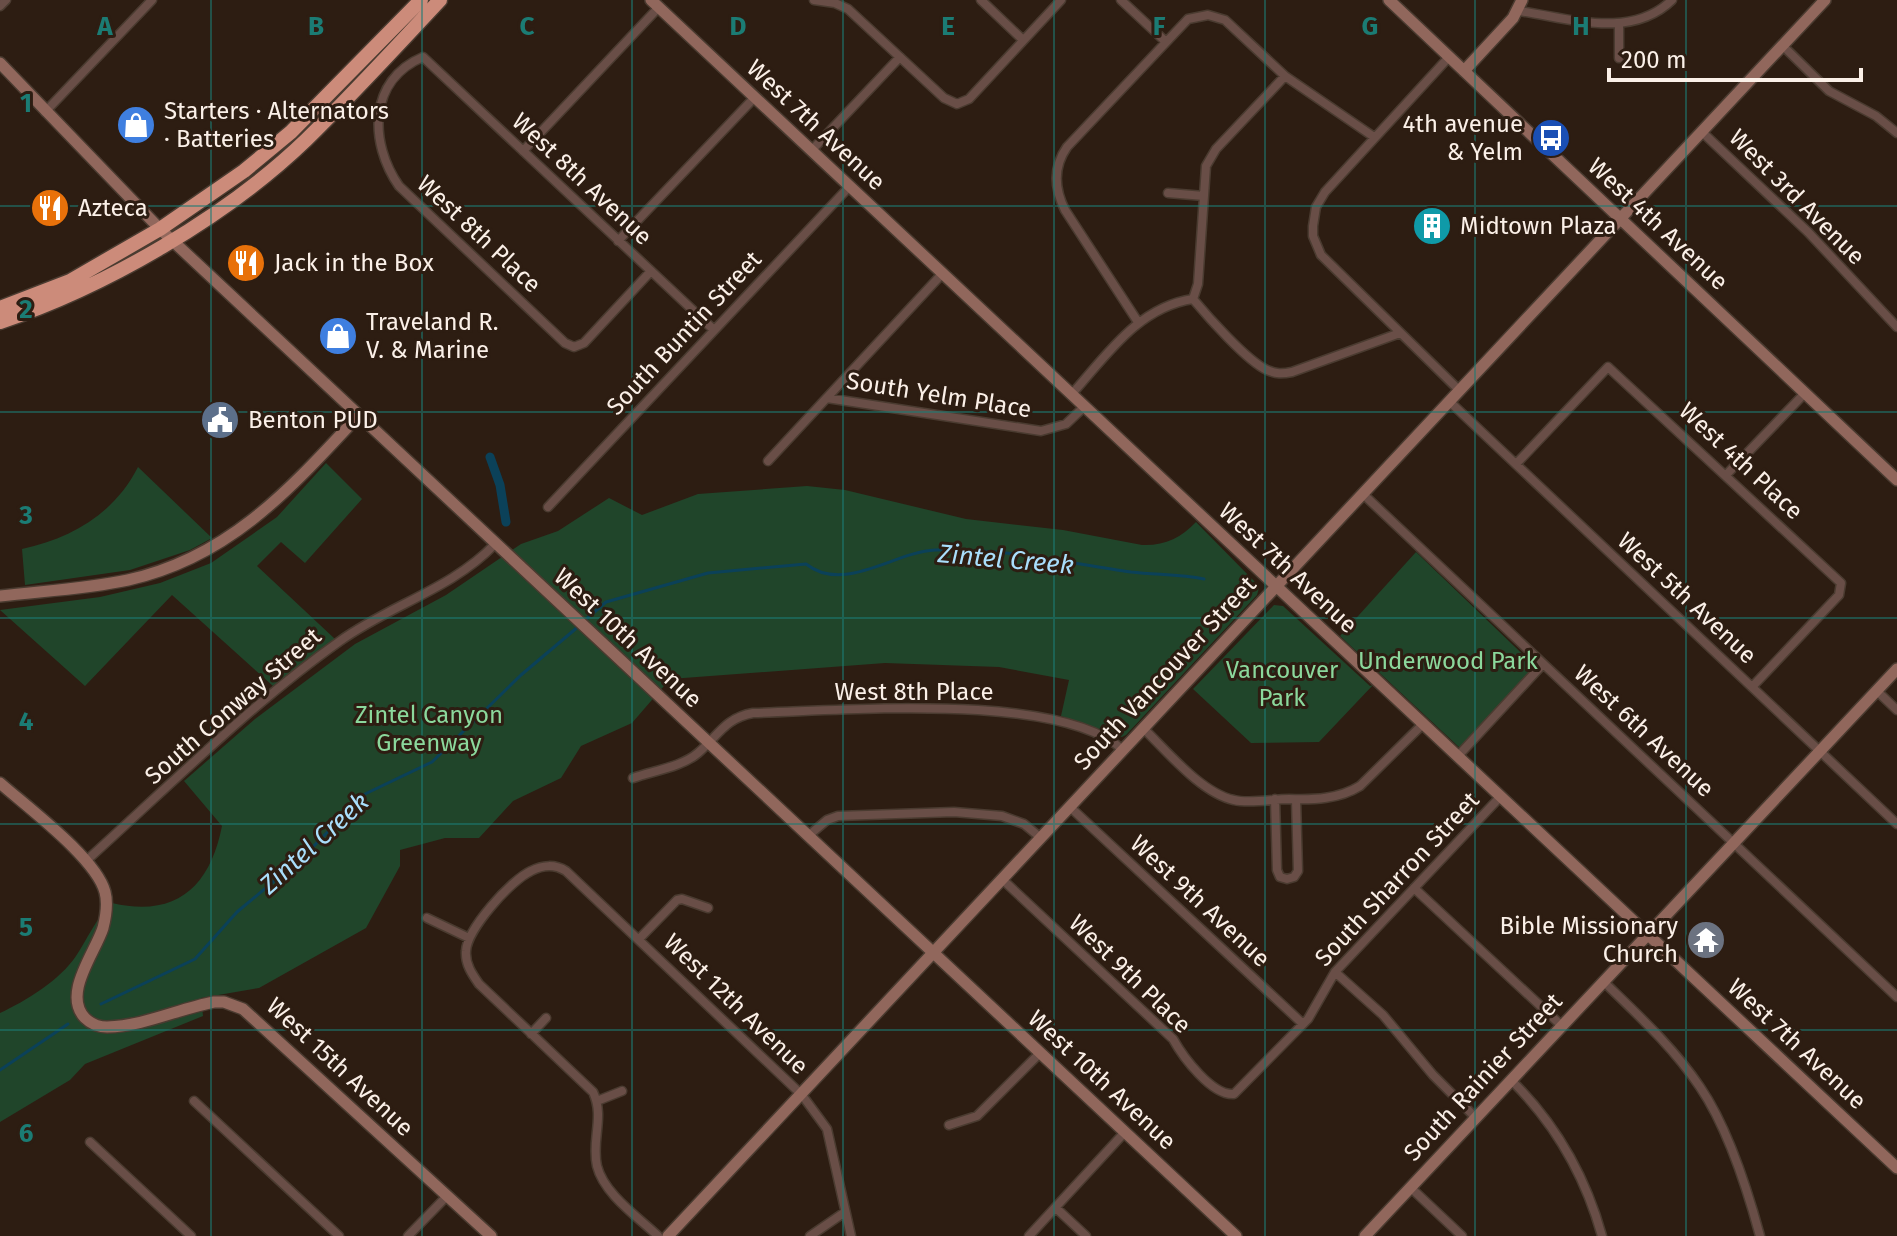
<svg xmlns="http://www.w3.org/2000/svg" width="1897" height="1236" viewBox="0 0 1897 1236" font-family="'Fira Sans',sans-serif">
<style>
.green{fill:#20452a}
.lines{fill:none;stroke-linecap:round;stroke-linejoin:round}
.stream{stroke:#0b4159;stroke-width:3}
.canal{stroke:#0b4159;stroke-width:9}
.street-casing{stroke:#4a3b30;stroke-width:11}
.secondary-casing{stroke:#4a3b30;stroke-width:14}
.highway-casing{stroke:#4a3b30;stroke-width:17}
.street{stroke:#694e47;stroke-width:8}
.secondary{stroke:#91675c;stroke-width:11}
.highway{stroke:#cc8b7a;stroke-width:14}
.grid{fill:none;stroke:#1b7c74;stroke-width:2;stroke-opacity:0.55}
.labels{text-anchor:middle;stroke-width:6;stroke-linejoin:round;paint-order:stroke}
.poi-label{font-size:24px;fill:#fbf0e8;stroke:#2d1d12;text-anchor:start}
.street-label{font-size:24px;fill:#fbf0e8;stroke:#2d1d12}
.park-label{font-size:24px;fill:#8bd89c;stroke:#2d1d12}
.water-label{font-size:26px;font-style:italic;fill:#a9defb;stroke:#2d1d12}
.grid-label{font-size:26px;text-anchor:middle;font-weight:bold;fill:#1b7c74;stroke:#2d1d12;stroke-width:6;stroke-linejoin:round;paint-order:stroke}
</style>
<rect width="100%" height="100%" fill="#2d1d12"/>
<path class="green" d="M326,463L362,499L305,563L281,542L257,566L335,639L273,686L172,595L85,686L0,610L100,597L160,583L211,563L277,517Z
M138,467L212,538L190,550L130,570L25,585L22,549C72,538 114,514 138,467Z
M807,486L845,490L966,519L1063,530L1142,545C1164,546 1181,538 1196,522L1256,583L1259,588L1257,595L1126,735L1122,737L1061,716L1069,680L999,667L885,663L670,679L632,723L581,746L561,778L513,801L479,838H445L400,850V866L366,928L259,988L201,998L203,1016L85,1064L70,1080L0,1122V1013C26,1001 60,980 76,956C88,938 96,918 112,903C176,918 210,887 222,826L184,781L255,719L355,644L446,595L521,544L558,531L609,498L642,515L698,494Z
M1416,552L1536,667L1461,749L1340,636Z
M1274,605L1283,606L1370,686L1373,685L1319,742L1251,743L1193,689Z"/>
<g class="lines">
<path class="stream" d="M584,621L606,602L708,573L806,564C844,594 894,552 935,550C998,547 1068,563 1131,572C1156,575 1180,574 1204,579
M101,1004L195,959L237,912L303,857L365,794L432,762L521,675L579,626
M0,1070L68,1024"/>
<path class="canal" d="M490,457L500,485L506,522"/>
<g class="street-casing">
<path id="street" d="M814,0L835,3L848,9L944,98L957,104L969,99L1061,0
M981,0L1023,40
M1121,0L1165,41
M0,6L6,0
M1519,11C1569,18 1631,40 1672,0
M1782,45L1829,91L1876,116L1897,133
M1449,57L1325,192L1316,207L1313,226V236L1321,255L1460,391
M1619,58V24
M45,112L152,0
M1701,131L1808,232L1897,327
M523,151L659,7
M811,151L900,57
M1168,193L1204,196
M618,241L755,97
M651,271L584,343L574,347L565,343L399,186C369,143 368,80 423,57L714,330
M1193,299C1208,317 1247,361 1267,370C1276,374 1282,374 1292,372L1400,333
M1138,322L1065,210C1054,188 1053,167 1067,147L1188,19L1208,15L1225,20L1285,76L1374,137
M1071,395C1106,356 1138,307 1193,299L1198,284L1206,166L1216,149L1285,76
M827,398L1041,431L1066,424L1084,407
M1450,402L1897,824
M768,461L942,274
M1516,464L1608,367L1841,583L1839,595L1752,687
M1727,474L1805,393
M1363,494L1897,997
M548,507L849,187
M1877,691L1897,710
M1143,728C1167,751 1201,793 1234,800C1250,804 1272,799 1289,799C1314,800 1339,799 1360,786L1423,724
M1458,756L1543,664
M633,778C652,771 682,767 698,753C718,736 725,718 753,713C840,711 1058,691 1123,750
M1275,799L1277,870L1280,877L1287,879L1294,877L1298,871L1296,800
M1070,807L1303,1024
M808,836L827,820L838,816L954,812L1002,816L1024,824L1041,838
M86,861C167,788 252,703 340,641C390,605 452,589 495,544
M1003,880L1173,1039C1183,1057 1212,1096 1234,1094L1308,1019L1335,972L1501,796
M1414,888L1562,1026
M427,918L469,938
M639,939L677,900L682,899L708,908
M1335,972L1383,1015L1433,1075L1476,1118
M1604,982C1638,1015 1673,1047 1700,1087C1728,1128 1747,1188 1760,1236
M531,1034L546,1018
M1511,1080C1556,1124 1585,1175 1602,1236
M194,1101L339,1236
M597,1101L622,1091
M949,1125L977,1116L1040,1053
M90,1142L191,1236
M1410,1187L1462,1236
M1056,1208L1086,1236
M408,1236L447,1196
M658,1236C638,1217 604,1194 597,1166C591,1140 605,1117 593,1092L479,984C472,974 465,964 466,951C467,929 511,880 531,871C542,865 555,864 566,871L802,1095L827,1129L851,1236
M810,1236L845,1212
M1029,1236L1125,1132"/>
</g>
<g class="secondary-casing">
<path id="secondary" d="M651,0L1897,1168
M1389,0L1897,480
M0,63L160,229L1236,1236
M1464,71L1513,18L1522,0
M0,596C42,591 86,589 128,580C230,557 290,489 358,416
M0,783C27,807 96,858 105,892C108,903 106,916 103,928C95,953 62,994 85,1018C91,1024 99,1027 107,1027C144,1026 178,1009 214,1002H224L243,1009L491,1236
M668,1236L1825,0
M1365,1236L1897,669"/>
</g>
<g class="highway-casing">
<path id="highway" d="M0,308L70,281L160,229L244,171L291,132L421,0
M0,322C105,287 226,217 306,140C352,95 396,47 440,0"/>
</g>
<use href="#street" class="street"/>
<use href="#secondary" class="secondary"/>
<use href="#highway" class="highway"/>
</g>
<path class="grid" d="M211,0V1236M422,0V1236M632,0V1236M843,0V1236M1054,0V1236M1265,0V1236M1475,0V1236M1686,0V1236M0,206H1897M0,412H1897M0,618H1897M0,824H1897M0,1030H1897"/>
<defs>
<g id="shop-disc" transform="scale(2)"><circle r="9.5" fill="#3f7fe0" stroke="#2d1d12"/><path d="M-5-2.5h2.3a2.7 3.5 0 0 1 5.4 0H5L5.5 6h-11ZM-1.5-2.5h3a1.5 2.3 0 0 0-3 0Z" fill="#fff"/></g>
<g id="bus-disc" transform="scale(2)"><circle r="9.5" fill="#1a4fb4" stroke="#2d1d12"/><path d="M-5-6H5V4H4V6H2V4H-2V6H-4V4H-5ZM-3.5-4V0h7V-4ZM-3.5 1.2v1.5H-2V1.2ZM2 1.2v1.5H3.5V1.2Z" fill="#fff"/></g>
<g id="restaurant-disc" transform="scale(2)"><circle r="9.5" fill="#e8710a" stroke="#2d1d12"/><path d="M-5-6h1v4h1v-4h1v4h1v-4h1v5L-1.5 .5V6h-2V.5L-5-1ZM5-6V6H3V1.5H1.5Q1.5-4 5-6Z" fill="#fff"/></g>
<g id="building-disc" transform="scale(2)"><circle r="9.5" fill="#0f9aa8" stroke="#2d1d12"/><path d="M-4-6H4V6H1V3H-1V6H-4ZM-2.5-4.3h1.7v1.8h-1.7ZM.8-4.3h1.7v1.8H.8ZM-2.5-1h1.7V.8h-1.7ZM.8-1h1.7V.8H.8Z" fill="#fff"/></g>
<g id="civic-disc" transform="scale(2)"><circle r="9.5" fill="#5c6f8a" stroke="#2d1d12"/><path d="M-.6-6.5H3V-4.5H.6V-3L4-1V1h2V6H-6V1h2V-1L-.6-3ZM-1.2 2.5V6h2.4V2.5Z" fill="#fff"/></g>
<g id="temple-disc" transform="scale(2)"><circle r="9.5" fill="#6b7280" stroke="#2d1d12"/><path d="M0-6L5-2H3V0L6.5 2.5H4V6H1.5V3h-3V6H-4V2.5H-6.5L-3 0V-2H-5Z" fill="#fff"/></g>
</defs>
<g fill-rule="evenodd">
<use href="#shop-disc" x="136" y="125"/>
<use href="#bus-disc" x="1551" y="138"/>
<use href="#restaurant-disc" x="50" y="208"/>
<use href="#building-disc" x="1432" y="226"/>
<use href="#restaurant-disc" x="246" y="263"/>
<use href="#shop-disc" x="338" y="336"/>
<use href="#civic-disc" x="220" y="420"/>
<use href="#temple-disc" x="1706" y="940"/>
</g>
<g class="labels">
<g class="poi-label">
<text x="164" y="119">Starters · Alternators<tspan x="164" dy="28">· Batteries</tspan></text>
<text x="1523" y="132" text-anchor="end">4th avenue<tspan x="1523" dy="28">&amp; Yelm</tspan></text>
<text x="78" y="216">Azteca</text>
<text x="1460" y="234">Midtown Plaza</text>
<text x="274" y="271">Jack in the Box</text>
<text x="366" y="330">Traveland R.<tspan x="366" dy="28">V. &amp; Marine</tspan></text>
<text x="248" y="428">Benton PUD</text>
<text x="1678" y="934" text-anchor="end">Bible Missionary<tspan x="1678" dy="28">Church</tspan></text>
</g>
<g class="street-label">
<text transform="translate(816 125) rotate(43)" y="8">West 7th Avenue</text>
<text transform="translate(582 179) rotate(43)" y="8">West 8th Avenue</text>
<text transform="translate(1797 197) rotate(45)" y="8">West 3rd Avenue</text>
<text transform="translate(1658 224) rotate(43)" y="8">West 4th Avenue</text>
<text transform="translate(479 234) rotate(43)" y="8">West 8th Place</text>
<text transform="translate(684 333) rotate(-47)" y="8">South Buntin Street</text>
<text transform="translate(939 395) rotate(9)" y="8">South Yelm Place</text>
<text transform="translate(1741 461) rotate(43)" y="8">West 4th Place</text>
<text transform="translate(1288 568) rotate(43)" y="8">West 7th Avenue</text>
<text transform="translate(1687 598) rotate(43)" y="8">West 5th Avenue</text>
<text transform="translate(628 638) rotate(43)" y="8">West 10th Avenue</text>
<text transform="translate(1165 673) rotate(-47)" y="8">South Vancouver Street</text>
<text x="914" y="700">West 8th Place</text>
<text transform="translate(233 706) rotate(-41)" y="8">South Conway Street</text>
<text transform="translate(1644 731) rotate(43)" y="8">West 6th Avenue</text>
<text transform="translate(1397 879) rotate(-47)" y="8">South Sharron Street</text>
<text transform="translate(1200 901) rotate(43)" y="8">West 9th Avenue</text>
<text transform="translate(1130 974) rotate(44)" y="8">West 9th Place</text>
<text transform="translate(736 1004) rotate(44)" y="8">West 12th Avenue</text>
<text transform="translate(1797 1044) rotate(43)" y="8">West 7th Avenue</text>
<text transform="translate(340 1067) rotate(43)" y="8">West 15th Avenue</text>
<text transform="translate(1483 1077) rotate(-47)" y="8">South Rainier Street</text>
<text transform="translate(1102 1080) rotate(43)" y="8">West 10th Avenue</text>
</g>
<g class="park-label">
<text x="1448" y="669">Underwood Park</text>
<text x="1282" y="678">Vancouver<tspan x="1282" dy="28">Park</tspan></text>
<text x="429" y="723">Zintel Canyon<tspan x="429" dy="28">Greenway</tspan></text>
</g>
<g class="water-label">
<text transform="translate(1006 559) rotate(5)" y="9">Zintel Creek</text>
<text transform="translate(314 843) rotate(-42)" y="9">Zintel Creek</text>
</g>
</g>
<g class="grid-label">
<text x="105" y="35">A</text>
<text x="316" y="35">B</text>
<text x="527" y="35">C</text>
<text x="738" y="35">D</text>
<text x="948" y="35">E</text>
<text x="1159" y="35">F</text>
<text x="1370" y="35">G</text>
<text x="1581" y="35">H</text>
<text x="26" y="112">1</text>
<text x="26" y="318">2</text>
<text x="26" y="524">3</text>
<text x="26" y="730">4</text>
<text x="26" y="936">5</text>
<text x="26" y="1142">6</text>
</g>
<path d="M1609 68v12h252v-12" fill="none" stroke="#fbf0e8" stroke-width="4"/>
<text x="1621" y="68" font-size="24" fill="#fbf0e8" stroke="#2d1d12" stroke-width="6" paint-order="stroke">200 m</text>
</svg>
